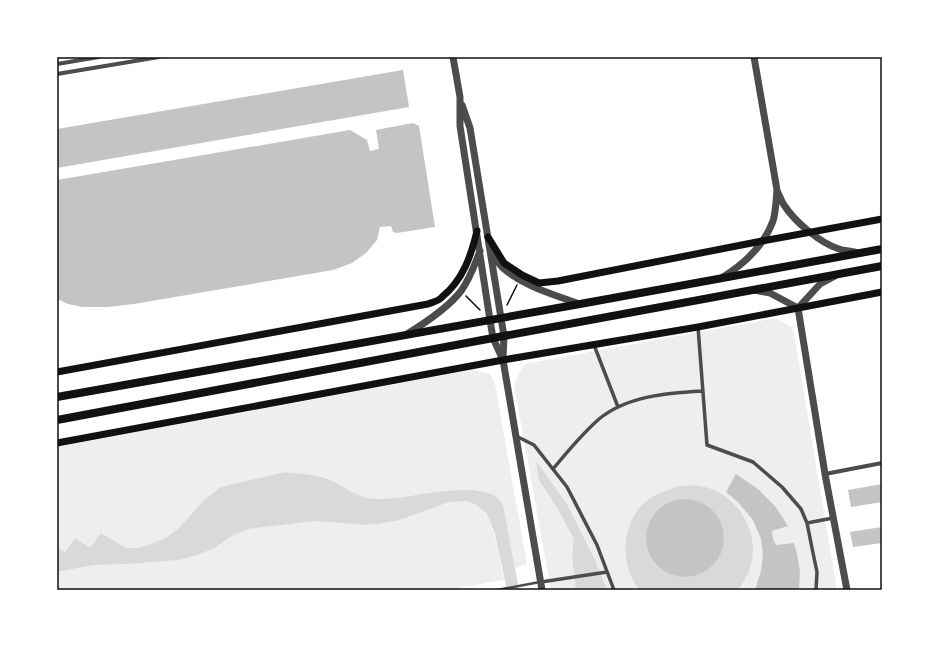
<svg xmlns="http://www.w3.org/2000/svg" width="939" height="647" viewBox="0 0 939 647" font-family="Ubuntu,sans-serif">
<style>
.green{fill:#eee}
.water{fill:#d9d9d9}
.building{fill:#c4c4c4}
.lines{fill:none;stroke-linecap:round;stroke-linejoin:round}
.path{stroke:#111;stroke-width:1.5}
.service{stroke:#4c4c4c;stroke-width:2.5}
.pedestrian{stroke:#4c4c4c;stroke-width:3.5}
.minor{stroke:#4c4c4c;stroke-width:4}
.tertiary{stroke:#4c4c4c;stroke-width:7}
.secondary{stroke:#111;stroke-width:7}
.primary{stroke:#111;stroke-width:8}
.neatline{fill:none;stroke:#111;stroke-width:1.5}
</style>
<rect width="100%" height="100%" fill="#fff"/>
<path class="green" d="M776,318L793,328L837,590H551L514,385L524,364Z
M473,370L490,374L495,384L527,564L515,568L503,504C496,496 488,494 478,490L380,500L364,498L285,472L221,488L204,500L180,527L167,537L154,543L137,548H126L101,533L90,548L64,552L57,548V447Z
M467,501C470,502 474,503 476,504C494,513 500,561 504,580L446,590H57V572L94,565L129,564L179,560L216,547L230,537L248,529L316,521L364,525L379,524L400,520L449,502Z"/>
<path class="water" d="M536,461L567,504L595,560L607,590H576L572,557L574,539L556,506L539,480Z
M285,472C299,474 316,474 330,480C347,488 360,500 380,499C409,499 473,480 497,497C499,499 501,502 503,504L519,590H507L495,534L491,524L486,513L477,505L467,501L449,502L400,520L379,524L364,525L316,521L248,529L230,537L216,547L200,554L179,560L129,564L94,565L57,572V548L65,552L75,538L90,548L101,533L126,548H137L154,543L167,537L180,527L204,500L221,487Z
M679,486C686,486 694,485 700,486C738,492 763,536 749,571C746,578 742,584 738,590H640C620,568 621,529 641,506C651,495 665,491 679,486Z"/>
<path class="building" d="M403,70L409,107L57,168V129Z
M413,123L419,126L435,227L397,233L393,232L391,226L380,227L377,240L366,253L352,263L333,270L134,304L108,307H82L68,304L57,299V180L350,130L367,140L370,151L379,149L376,130Z
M736,474L758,489L775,506L788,526L772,531L773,539L776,545L794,543L797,554L800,572L799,590H755L761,571L763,555L761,539L753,520L738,502L726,492Z
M882,484V502L851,507L848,490Z
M646 538a39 39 0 1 1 78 0a39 39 0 1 1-78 0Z
M882,527V543L853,547L850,532Z"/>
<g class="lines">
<path class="path" d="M466,296L480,310
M507,305L517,285"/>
<path class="service" d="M497,590L540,582"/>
<path class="pedestrian" d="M698,327L707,445L753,462L782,487L801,509L807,523L812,548L817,572L816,590
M594,345L618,407
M516,436L534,445L567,487L597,545L614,590
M553,469C567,452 582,434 599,419C627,396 667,393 702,391
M807,523L833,518
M541,582L607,572"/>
<path class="minor" d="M57,64L99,57
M57,74L159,57
M825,474L882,463"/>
<path class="tertiary" d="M453,57L460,97V126L490,320L493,338L503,360L542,590
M462,105L470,128L501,318L504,336L503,358
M777,191C780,196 781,201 784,205C795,222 820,243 839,249C845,251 852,251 858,253
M491,254C495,258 499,264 503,268C525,287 553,294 579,304
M723,277C744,264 764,245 773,221C776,211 776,200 777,190L754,57
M754,290L770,293L798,308
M798,308L825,474L847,590
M798,308L820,284L835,276
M407,334C425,323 448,308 461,291C470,279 475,264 480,251"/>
<path class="secondary" d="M488,237L504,263L522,275L539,283L558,281L762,241L882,219
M57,372L428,304C433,302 439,301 442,297C463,280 471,256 477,231
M57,443L503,360L698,327L882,292"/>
<path class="primary" d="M57,397L580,304L882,249
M57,420L493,338L882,266"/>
</g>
<rect width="939" height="647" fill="none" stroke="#ffffff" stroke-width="116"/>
<rect x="58" y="58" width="823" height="531" class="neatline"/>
</svg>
